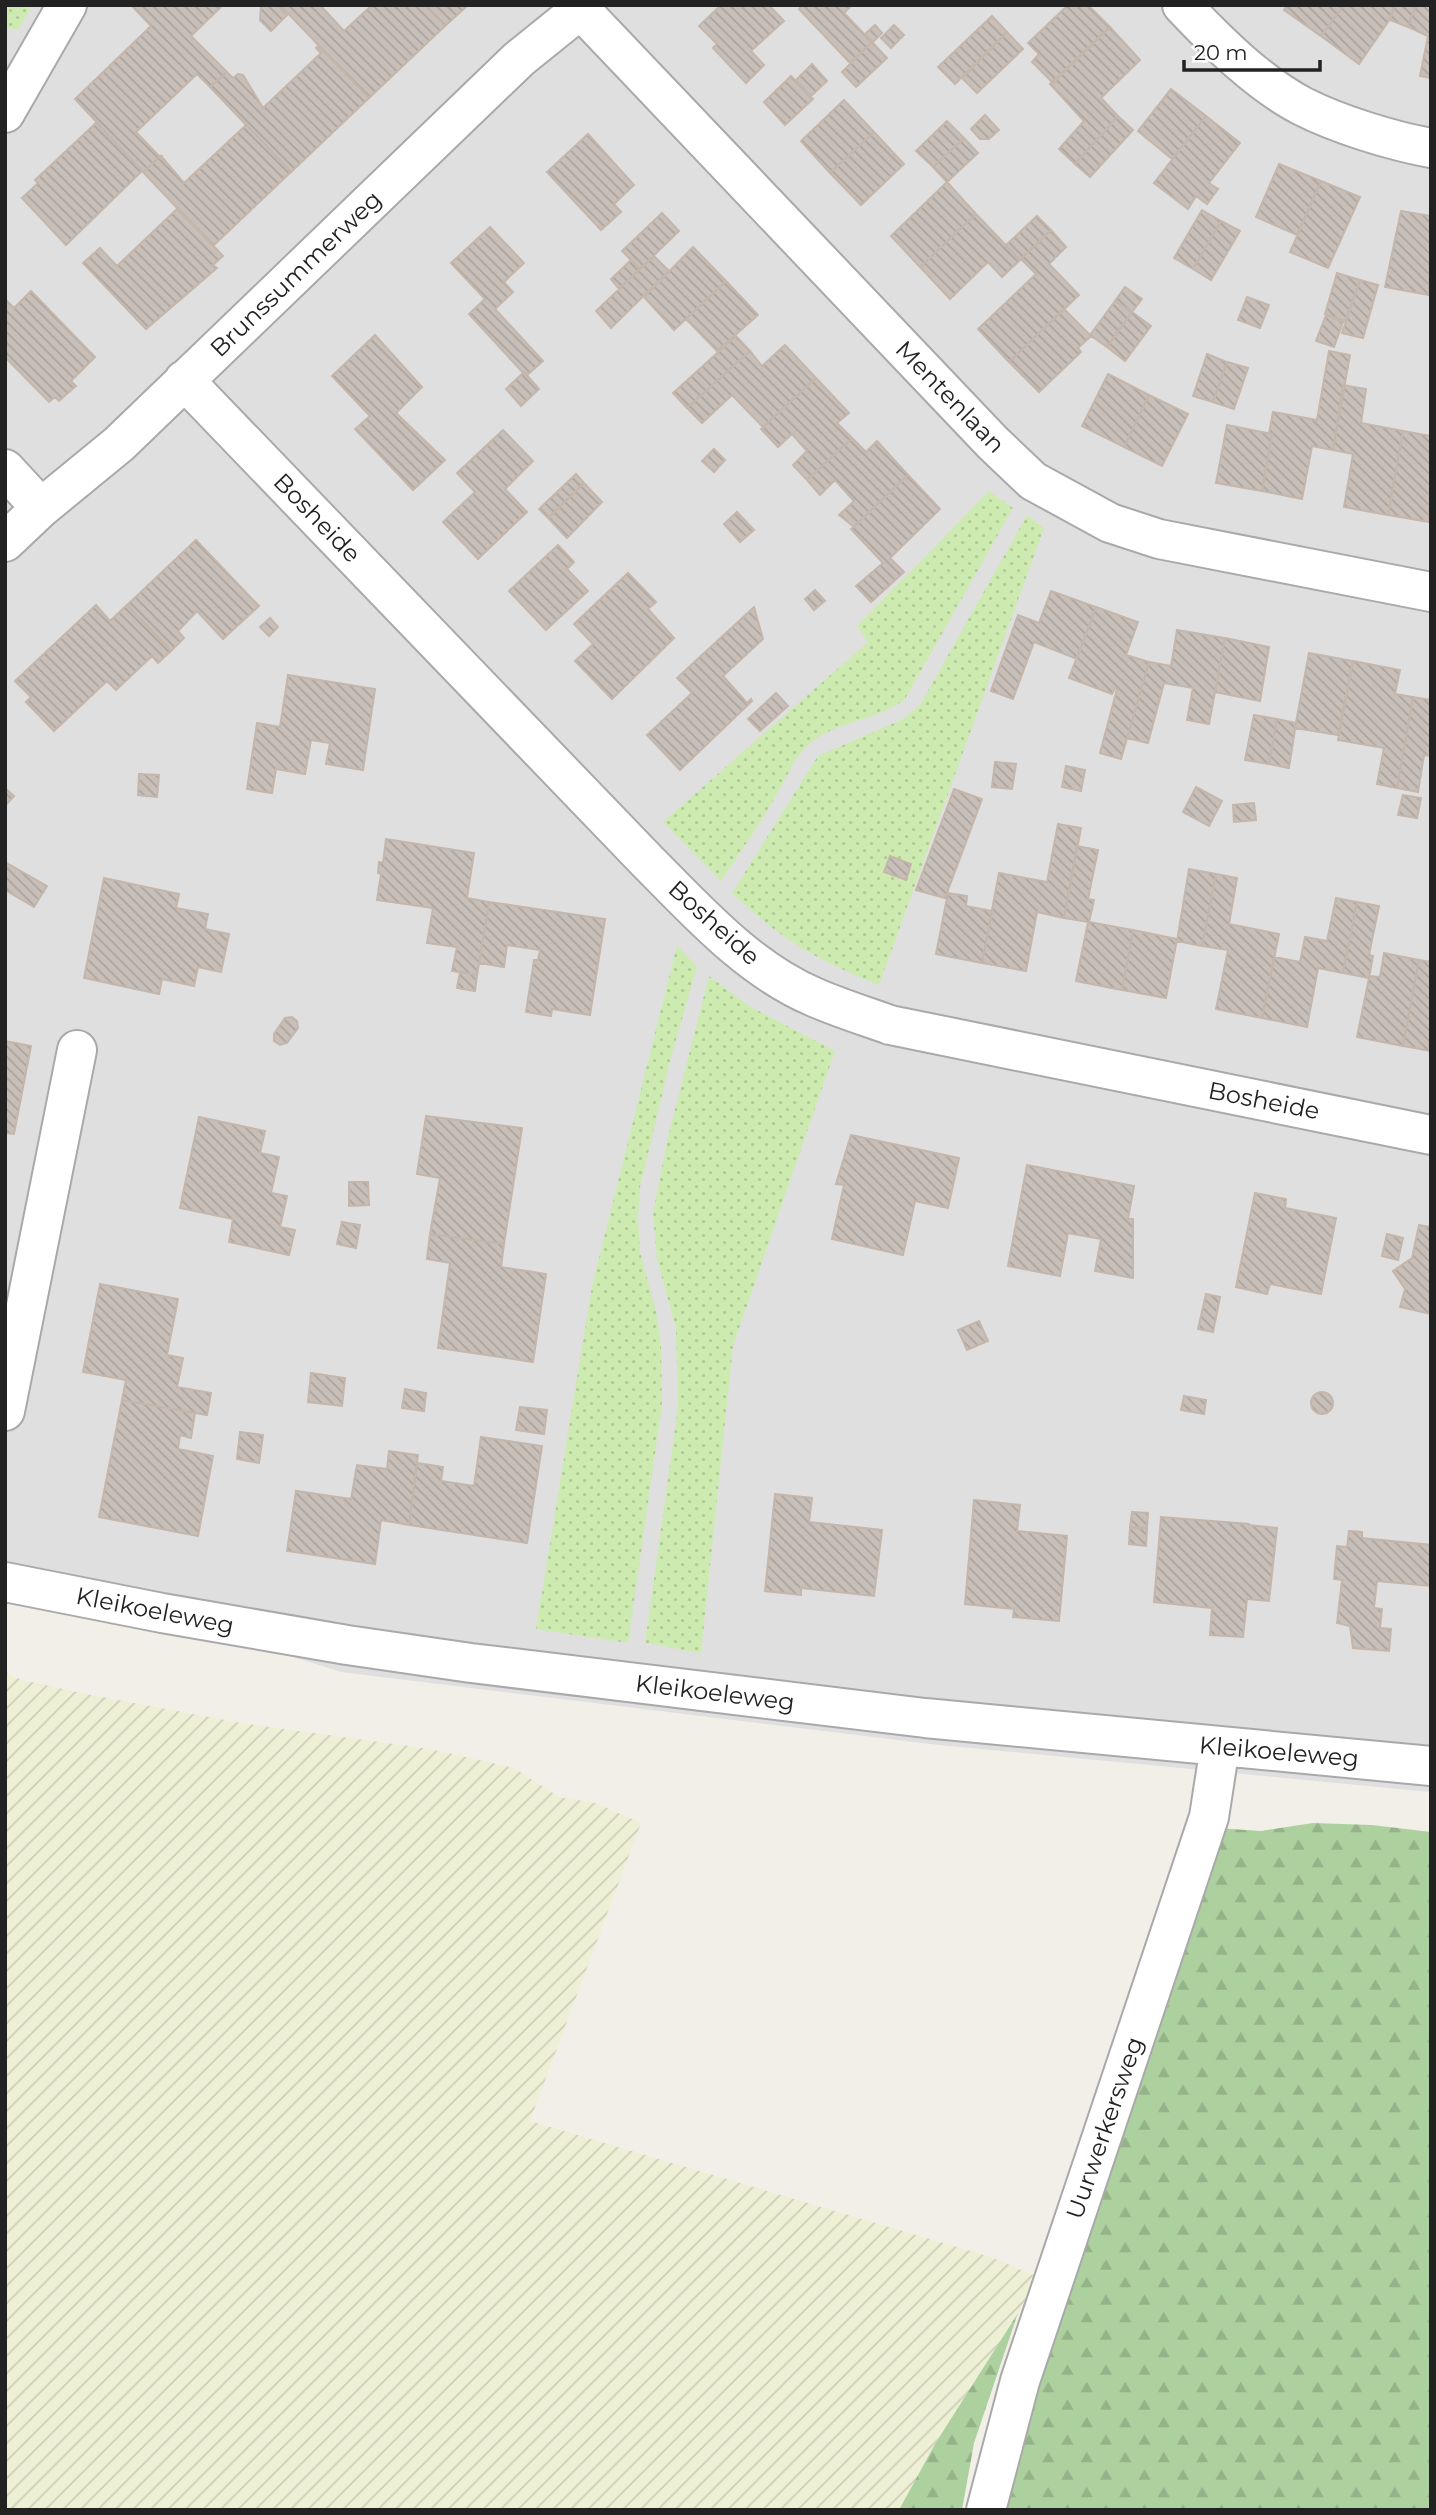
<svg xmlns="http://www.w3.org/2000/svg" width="1436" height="2515" viewBox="0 0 1436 2515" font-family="Montserrat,sans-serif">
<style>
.residential{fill:#e0dfdf}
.farmland{fill:url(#farmland-furrows)}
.grass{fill:url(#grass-dots)}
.forest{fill:url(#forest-firs)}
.building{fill:url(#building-back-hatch);stroke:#c4b6ab;stroke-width:2}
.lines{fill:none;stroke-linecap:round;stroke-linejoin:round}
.minor-casing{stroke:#a9a9a9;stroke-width:42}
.minor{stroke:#fff;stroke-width:38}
.labels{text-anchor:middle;stroke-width:5;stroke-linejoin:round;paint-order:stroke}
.street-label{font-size:24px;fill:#222;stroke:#fff}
</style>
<defs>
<pattern id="farmland-furrows" width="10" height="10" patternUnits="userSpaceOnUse" patternTransform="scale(1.75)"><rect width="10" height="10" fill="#eef0d5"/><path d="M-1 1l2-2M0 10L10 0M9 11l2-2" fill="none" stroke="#ccceb7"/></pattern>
<pattern id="grass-dots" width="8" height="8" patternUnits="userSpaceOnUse" patternTransform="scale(1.75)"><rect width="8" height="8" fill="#cdebb0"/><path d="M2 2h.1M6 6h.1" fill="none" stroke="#b0c997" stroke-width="1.8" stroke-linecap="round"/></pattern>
<pattern id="forest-firs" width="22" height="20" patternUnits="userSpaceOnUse" patternTransform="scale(1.75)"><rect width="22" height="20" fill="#add19e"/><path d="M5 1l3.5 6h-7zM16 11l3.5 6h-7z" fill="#95b388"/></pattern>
<pattern id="building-back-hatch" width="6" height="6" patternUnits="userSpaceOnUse" patternTransform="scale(1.75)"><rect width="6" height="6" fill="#c7bfb8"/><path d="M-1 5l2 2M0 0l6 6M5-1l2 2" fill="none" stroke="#aba49e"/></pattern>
</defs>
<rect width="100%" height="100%" fill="#f2efe9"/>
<path class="residential" d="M5,5H1431V1792L939,1745L341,1672L5,1566Z"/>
<path class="farmland" d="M5,1672L22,1680L81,1693L241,1723L430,1749L514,1768L559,1797L596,1803L641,1823L530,2121L991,2257L1038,2277L1018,2313L935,2444L899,2510H5Z"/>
<path class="grass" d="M5,5H32L18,30L5,27Z
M989,491L1013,508L905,699C877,720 845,720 817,738C794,753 788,777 774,799C758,827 739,854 721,881L663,822L868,642L857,626Z
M1027,515L1044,528L879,985C817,960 781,940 732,893L818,756L903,719L920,705Z
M677,945L697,967L671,1057L652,1137L640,1187L638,1218L640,1252L656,1311L661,1344L662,1405L628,1643L536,1629L592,1286Z
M709,976L749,1006L835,1051L733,1346L701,1653L645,1643L678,1407L676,1329L657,1259L653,1213L667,1141Z"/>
<path class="forest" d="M1313,1823L1372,1825L1431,1832V2510H1002L1016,2438L1217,1828L1261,1831Z
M1018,2313L974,2443L962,2510H899L935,2444Z"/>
<path class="building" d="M131,5H223L191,36L227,72L210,87L197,74L136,132L159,156H161L143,172L75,99L151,26Z
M261,5H277L287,15L271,31L260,20Z
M280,5H320L344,31L372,5H425L445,26L369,98Z
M425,5H468L445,26Z
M721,5H769L784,21L751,51L764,65L746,83L713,48L717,44L699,26Z
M803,5H852L844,13L872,42L850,63L799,9Z
M1068,5H1088L1110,27L1053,83L1032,62L1039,54L1028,43Z
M1287,5H1344L1321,36L1284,10Z
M1344,5H1395L1390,19L1359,64L1321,36Z
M1395,5H1416L1408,27L1390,20Z
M1416,5H1431V78L1420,76L1428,36L1408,27Z
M992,16L1007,32L955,84L938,67Z
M875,25L882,33L873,42L865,34Z
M894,25L904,35L891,48L881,38Z
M1110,27L1140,60L1101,98L1118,116L1075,164L1059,149L1084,121L1050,84Z
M1007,32L1023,49L977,93L962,78Z
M872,42L887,58L856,87L842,72Z
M318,46L369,98L291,172L210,87L227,72L233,78L238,74L243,75L263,108L321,53L316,48Z
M812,64L827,81L811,96L796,80Z
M791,76L813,99L785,125L764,102Z
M1171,89L1206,116L1172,159L1138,131Z
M844,100L874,132L830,173L801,141Z
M985,115L999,130L989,139H980L971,129Z
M1118,116L1133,130L1090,177L1075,164Z
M1206,116L1240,143L1209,183L1218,189L1207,204L1196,196L1188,209L1154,183Z
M241,119L291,172L213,246L143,172L161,156L184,183L246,125Z
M947,121L964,138L933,167L916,151Z
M96,123L142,171L66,245L22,198L38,183L35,180Z
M874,132L904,164L861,205L830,173Z
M588,134L634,185L614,204L621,212L601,230L547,172Z
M964,138L978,153L947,182L933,167Z
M1279,164L1321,181L1297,235L1256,217Z
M1321,181L1360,197L1328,268L1290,252Z
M947,182L976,214L920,267L891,236Z
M178,208L223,256L213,265L217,268L146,329L83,263L100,248L117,266Z
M1202,210L1221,221L1193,269L1174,258Z
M1401,211L1431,216L1429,295L1385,287Z
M662,213L679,231L640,269L622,251Z
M976,214L1020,260L1002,277L988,262L950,299L920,267Z
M1037,216L1051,230L1020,260L1005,246Z
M1221,221L1240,231L1211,280L1193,269Z
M490,227L524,263L504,282L513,292L495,309L543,361L526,376L469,314L485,299L451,263Z
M1051,230L1066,247L1049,264L1079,295L1009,362L978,329L1036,274L1021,259Z
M693,247L726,281L674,330L644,297Z
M654,256L669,271L611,328L596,311Z
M631,260L640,269L619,289L611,279Z
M1337,273L1360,280L1345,321L1325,314Z
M1360,280L1378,285L1363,338L1342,333Z
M726,281L758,315L717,351L686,319Z
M1125,287L1142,299L1132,312L1115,301Z
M31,291L95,357L71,381L76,386L59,401L55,397L49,402L5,357V299L14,308Z
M1247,297L1269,305L1260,328L1238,320Z
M1115,301L1132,312L1107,347L1090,335Z
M1064,309L1091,336L1078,348L1081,352L1039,392L1009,362Z
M1132,312L1151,326L1125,361L1107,347Z
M1326,315L1343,322L1334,347L1316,341Z
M375,335L422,387L396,413L445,460L413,490L355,429L370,416L332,376Z
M736,336L750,351L687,408L673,393Z
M785,345L816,378L763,427L732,395L702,423L687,408L750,351L762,366Z
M1329,351L1350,355L1333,450L1312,446L1302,499L1262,491L1272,434L1269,433L1273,412L1317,420Z
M1207,354L1227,362L1213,402L1193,396Z
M1227,362L1248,368L1234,409L1213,402Z
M524,372L539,389L521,406L506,389Z
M1108,374L1149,395L1124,447L1082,426Z
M816,378L849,413L837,423L852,438L807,480L793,465L807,451L792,434L778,447L761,429Z
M1343,385L1366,389L1361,423L1403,431L1388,515L1344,507L1353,454L1333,450Z
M1149,395L1188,414L1162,466L1124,447Z
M1227,425L1272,434L1262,491L1216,483Z
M503,430L533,461L505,489L527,512L478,559L443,522L475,492L457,473Z
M1403,431L1431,436L1429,522L1388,515Z
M852,438L866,452L877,441L908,475L854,527L839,515L854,501L835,480L820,495L807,480Z
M714,449L725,460L714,472L702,461Z
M576,474L584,483L548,518L539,509Z
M908,475L940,509L890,558L904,572L871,602L856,586L883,563L851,529Z
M584,483L602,502L567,538L548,518Z
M737,512L754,530L740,542L724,524Z
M196,540L259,606L223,639L197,611L178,631L184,638L171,651L127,605Z
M558,545L574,562L567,569L588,591L546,630L509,591Z
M628,573L656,602L648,609L674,638L612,699L575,661L593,644L574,624Z
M815,590L825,601L814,610L805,599Z
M1051,591L1096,607L1077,659L1034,642L1013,699L991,691L1018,615L1039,623Z
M96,605L110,621L127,605L171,651L158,663L152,656L116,690L107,681L54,731L26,702L31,697L15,681Z
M754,607L763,639L723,676L747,703L751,699L752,701L680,770L647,735L692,693L677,678Z
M1096,607L1138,622L1126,655L1149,662L1121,759L1100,753L1117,689L1115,688L1112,694L1069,678Z
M270,618L278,627L269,636L260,627Z
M1177,630L1225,638L1209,724L1187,720L1193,688L1164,683L1148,743L1127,738L1149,662L1171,666Z
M1225,638L1269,647L1260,701L1215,692Z
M1309,653L1353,661L1338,735L1295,728Z
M1353,661L1400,670L1395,694L1413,697L1397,788L1377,784L1384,748L1338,740Z
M288,675L375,689L363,770L326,764L330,743L311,740L305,774L276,769L272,793L247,789L257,723L280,727Z
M776,693L788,706L760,731L748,719Z
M1413,697L1431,700V756L1424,755L1418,792L1397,788Z
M1254,715L1277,719L1269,764L1245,760Z
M1277,719L1296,723L1289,768L1269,764Z
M995,762L1016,764L1012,789L992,787Z
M1066,766L1085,770L1081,791L1062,787Z
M139,774L159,775L157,797L138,795Z
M1196,787L1222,801L1209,826L1183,812Z
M5,788L14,796L5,806Z
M954,789L982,799L945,898L916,890Z
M1403,795L1421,798L1417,818L1398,815Z
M1254,803L1256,820L1234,822L1233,805Z
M1058,824L1081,828L1064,918L1037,912L1026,971L982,963L999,873L1047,882Z
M386,839L474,853L467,898L489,902L477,975L452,971L457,947L427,943L433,908L377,900L381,874L378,873L379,862L383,863Z
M1077,846L1098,850L1088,899L1094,900L1089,922L1133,930L1122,990L1076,981L1088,922L1064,918Z
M890,856L911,864L906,880L884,872Z
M5,862L47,886L34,907L5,890Z
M1189,869L1216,874L1202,946L1177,941Z
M1216,874L1237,878L1229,924L1279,934L1262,1018L1216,1009L1228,950L1202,946Z
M104,878L179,894L176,908L208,914L205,929L229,934L221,972L198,967L194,986L162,979L159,994L84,978Z
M948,893L967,896L966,906L992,911L982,963L936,954Z
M1336,898L1357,902L1343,973L1318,968L1307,1027L1262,1018L1274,957L1300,962L1305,937L1327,941Z
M489,902L605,919L590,1015L552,1009L551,1016L526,1012L534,960H538L540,950L507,945L504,967L479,963Z
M1357,902L1379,906L1369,955L1373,956L1369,978L1343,973Z
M1133,930L1177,939L1166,998L1122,990Z
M1384,953L1419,960L1403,1046L1357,1037L1369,978L1370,976L1380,977Z
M1419,960L1431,962V1051L1403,1046Z
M460,972L477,975L475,991L457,988Z
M292,1017L297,1021L298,1028L287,1043L280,1045L274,1041V1034L285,1018Z
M5,1041L31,1046L14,1134L5,1133Z
M426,1116L522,1128L504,1244L430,1234L440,1178L417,1174Z
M199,1117L265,1131L260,1153L279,1157L271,1193L287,1196L280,1227L295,1230L289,1255L229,1242L233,1219L180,1208Z
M851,1135L959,1158L948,1208L915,1201L903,1255L832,1239L844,1185L836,1184Z
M1027,1165L1134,1186L1128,1219H1133V1278L1095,1271L1101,1239L1068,1233L1060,1276L1008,1266Z
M349,1182H368L369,1205L349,1206Z
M1255,1193L1286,1199L1285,1208L1336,1218L1321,1294L1270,1284L1267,1294L1236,1287Z
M342,1222L360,1225L356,1248L337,1244Z
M1419,1225L1431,1227V1314L1400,1307L1405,1289L1393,1271L1412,1258Z
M430,1234L504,1244L501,1267L546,1274L533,1362L438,1348L450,1263L427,1259Z
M1387,1234L1403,1238L1398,1260L1382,1256Z
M100,1284L178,1299L167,1355L183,1358L177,1387L211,1393L207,1415L122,1400L126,1380L83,1372Z
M1206,1294L1220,1297L1213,1332L1198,1329Z
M979,1321L988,1341L967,1350L958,1330Z
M311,1373L345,1378L342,1406L308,1402Z
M405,1389L426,1393L424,1411L402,1408Z
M1311 1403a11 11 0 1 1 22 0a11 11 0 1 1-22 0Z
M1184,1396L1206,1400L1204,1414L1181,1410Z
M122,1400L195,1413L191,1438L180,1435L178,1449L213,1456L198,1536L99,1517Z
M520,1407L547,1410L544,1434L516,1430Z
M240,1432L263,1435L259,1463L237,1459Z
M481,1437L542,1446L527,1543L409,1525L417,1463L443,1467L441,1481L474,1486Z
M389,1451L418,1455L417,1463L409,1525L381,1520L375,1564L287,1551L296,1491L351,1499L357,1465L387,1469Z
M775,1494L812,1498L809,1522L882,1530L874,1596L801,1588V1595L765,1591Z
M974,1500L1020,1505L1017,1531L1067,1536L1059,1621L1013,1617L1014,1609L965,1604Z
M1132,1512L1148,1513L1147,1528L1130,1527Z
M1161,1517L1249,1524V1525L1277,1528L1269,1601L1247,1599L1243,1637L1210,1635L1212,1608L1154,1602Z
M1130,1528L1147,1529L1146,1546L1129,1544Z
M1349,1531L1362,1532V1538L1431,1545V1586L1377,1581L1374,1608L1382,1609L1380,1628L1391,1629L1389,1651L1353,1648L1350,1626L1337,1623L1342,1580L1334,1579L1337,1546L1347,1547Z"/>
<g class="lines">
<g class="minor-casing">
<path id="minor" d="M1182,5C1216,41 1258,83 1302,106C1337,124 1392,141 1431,148
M581,10L993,443L1033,481L1110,523L1159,539L1431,592
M5,113L67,5
M184,380L647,861C697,911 748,969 814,997C839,1008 865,1016 890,1025L1431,1135
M5,469L41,508
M5,542L41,508L119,444L519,59L586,5
M5,1411L77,1050
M5,1582L162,1613L347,1645L471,1663L925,1718L1431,1766
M986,2510L1020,2381L1209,1817L1220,1746"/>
</g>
<use href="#minor" class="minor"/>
</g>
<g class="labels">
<g class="street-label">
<text transform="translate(296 274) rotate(-44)" y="8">Brunssummerweg</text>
<text transform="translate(950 397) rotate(46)" y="8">Mentenlaan</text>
<text transform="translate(317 518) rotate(46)" y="8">Bosheide</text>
<text transform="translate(714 923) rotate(42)" y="8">Bosheide</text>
<text transform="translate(1264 1101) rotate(11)" y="8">Bosheide</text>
<text transform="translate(155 1611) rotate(11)" y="8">Kleikoeleweg</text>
<text transform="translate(715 1693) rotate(7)" y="8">Kleikoeleweg</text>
<text transform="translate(1279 1752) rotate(5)" y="8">Kleikoeleweg</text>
<text transform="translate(1105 2128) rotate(-71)" y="8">Uurwerkersweg</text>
</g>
</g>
<rect width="1436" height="2515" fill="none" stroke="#222222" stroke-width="14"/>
<path d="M1184 60v10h136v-10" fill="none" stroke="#222222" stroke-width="3.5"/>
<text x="1194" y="60" font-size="21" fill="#222222" stroke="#ffffff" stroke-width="5" paint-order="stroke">20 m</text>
</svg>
